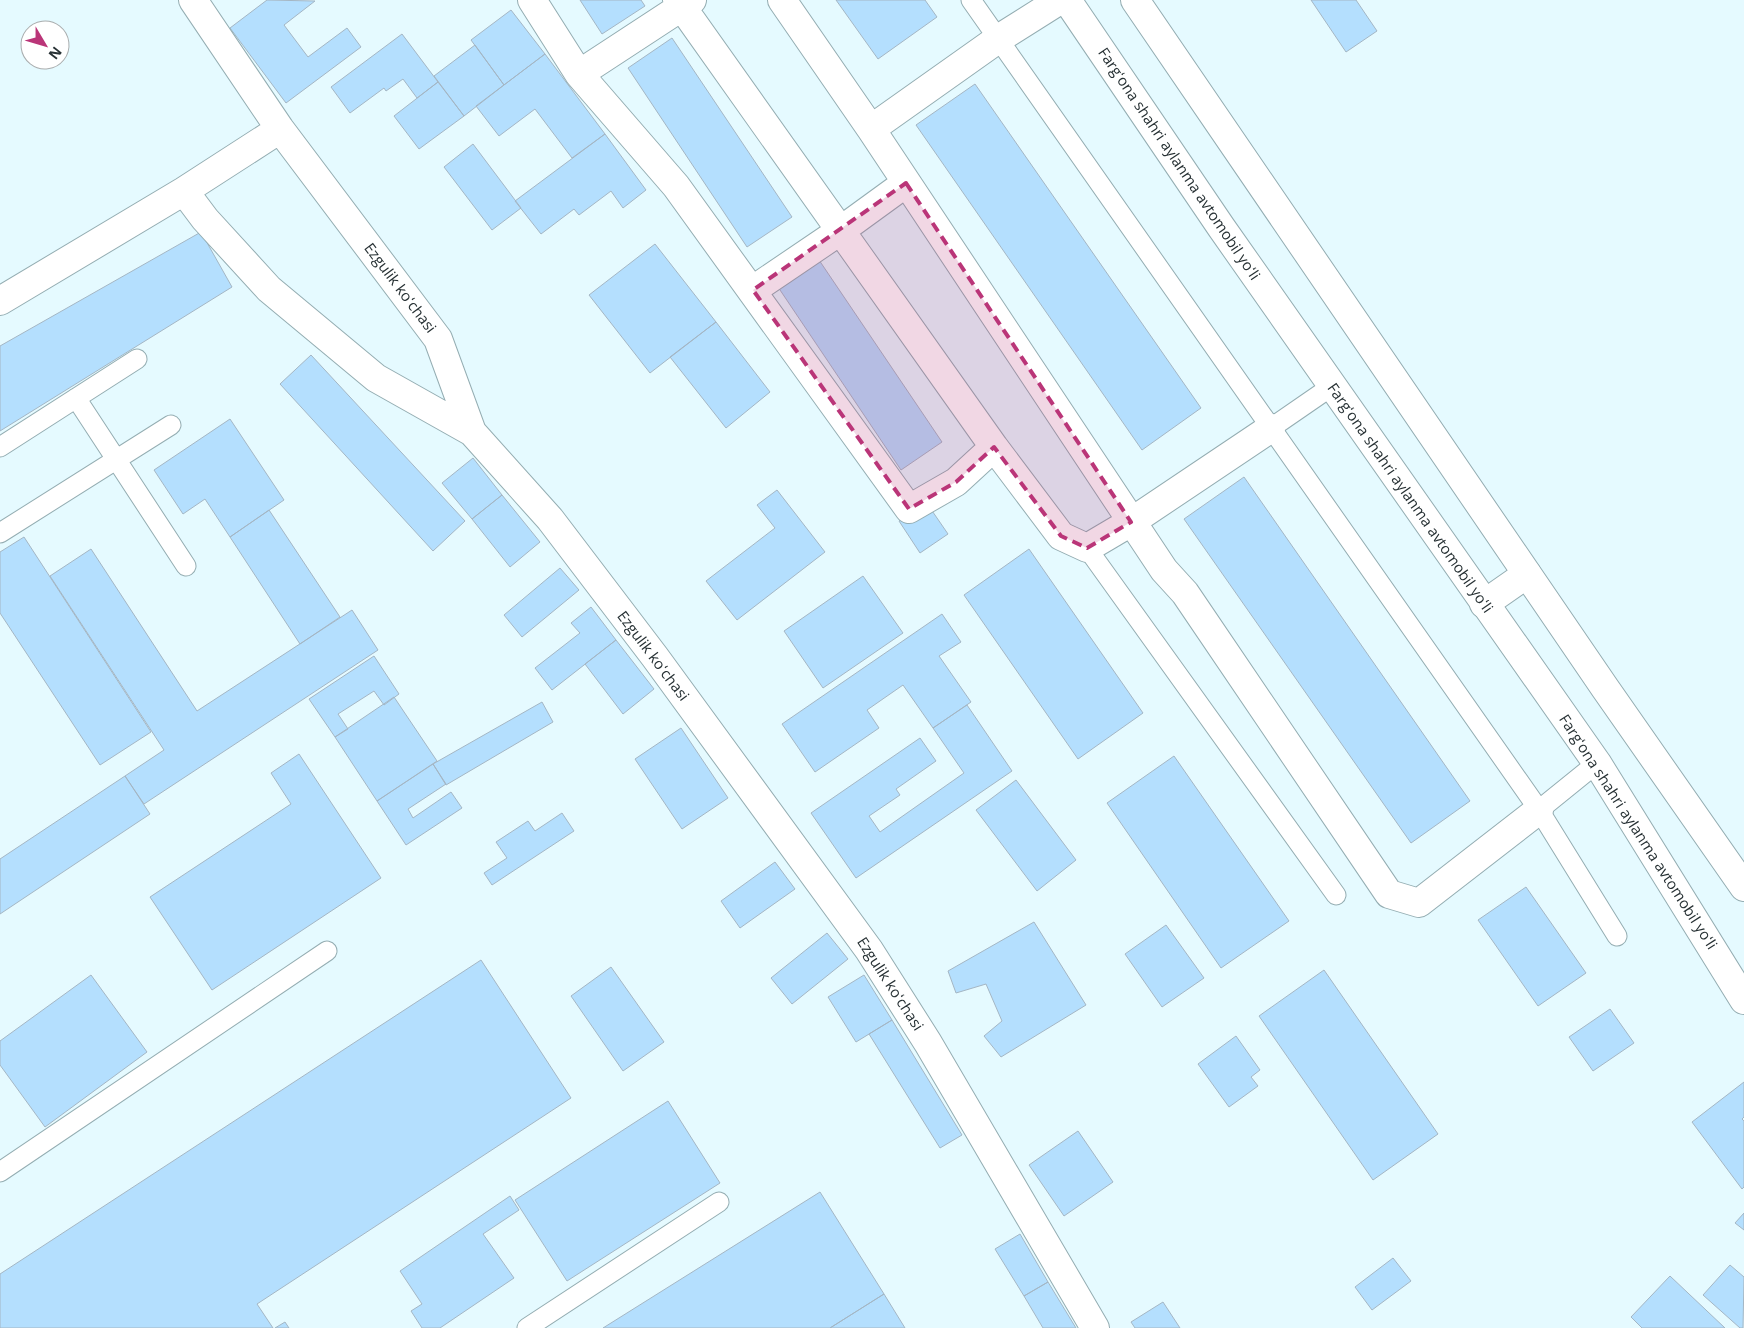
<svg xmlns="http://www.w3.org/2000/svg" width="1744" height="1328" viewBox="0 0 1744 1328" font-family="'Open Sans',sans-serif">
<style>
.building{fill:#b4dffe;stroke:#a4b6c4}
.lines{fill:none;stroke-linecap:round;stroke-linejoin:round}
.lane-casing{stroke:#94adb2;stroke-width:21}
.street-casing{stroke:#94adb2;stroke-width:30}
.primary-casing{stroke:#94adb2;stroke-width:30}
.highway-casing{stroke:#94adb2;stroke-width:30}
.lane{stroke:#fff;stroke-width:19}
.street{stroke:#fff;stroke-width:28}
.primary{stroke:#fff;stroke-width:28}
.highway{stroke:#fff;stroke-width:28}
.marked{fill:#ba3578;fill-opacity:0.2;stroke:#ba3578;stroke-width:4;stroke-dasharray:10 6;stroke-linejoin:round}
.labels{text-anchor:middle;stroke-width:4;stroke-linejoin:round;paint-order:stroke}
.street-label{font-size:15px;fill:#273134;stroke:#fff}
</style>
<rect width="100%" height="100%" fill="#e5faff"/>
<path class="building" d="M267,0L315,1L284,25L308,57L347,28L361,47L286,103L230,28Z
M580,0H641L645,6L602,34Z
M836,0H925L937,17L878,59Z
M1311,0H1356L1377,31L1346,52Z
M511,10L545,54L504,85L471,40Z
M402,34L438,82L417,98L403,79L386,91L384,88L350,113L331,87Z
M672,38L792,217L747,247L628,68Z
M475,45L504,85L464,116L434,76Z
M545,54L605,134L572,158L535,109L499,136L476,106Z
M438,82L464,116L419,149L394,116Z
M975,84L1201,408L1142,450L916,125Z
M605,134L646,190L623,208L611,191L579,215L574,209L541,234L515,201Z
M473,144L521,208L492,230L444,167Z
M201,232L232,287L0,431V346Z
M655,244L716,322L650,373L589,295Z
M819,260L942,442L901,470L778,287Z
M716,322L770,392L726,428L670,357Z
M311,355L465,521L433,551L280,384Z
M230,419L284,500L230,537L205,499L183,514L154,470Z
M473,458L502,495L472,519L442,483Z
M1244,477L1470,801L1411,843L1184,519Z
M777,490L825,552L737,620L706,581L775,528L757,505Z
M502,495L540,542L510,567L472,519Z
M926,502L948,534L920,553L899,521Z
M269,510L340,617L300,644L230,537Z
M24,537L151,732L100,765L0,613V552Z
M91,549L197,711L352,610L378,650L144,804L125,776L164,750L50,576Z
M1029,549L1143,713L1078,759L964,595Z
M560,568L579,590L522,637L504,615Z
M863,576L903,633L823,688L784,631Z
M591,607L616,640L552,690L535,668L580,633L571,623Z
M942,614L961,642L939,656L971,702L933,728L903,685L867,710L879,728L815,772L782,724Z
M616,640L654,689L623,714L585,664Z
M374,656L399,694L384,705L374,691L338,714L348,729L335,737L309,699Z
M394,697L437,761L377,801L335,737Z
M542,702L553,722L446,785L433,764Z
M967,705L1012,771L856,878L811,813L920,738L936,761L896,789L900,795L869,816L880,832L964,773L933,728Z
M681,728L728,798L682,829L635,759Z
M299,754L381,878L212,990L150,897L291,804L271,773Z
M1174,756L1289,921L1221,968L1107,803Z
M433,764L446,784L408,809L413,818L451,792L462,808L406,845L377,801Z
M125,776L150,814L0,914V859Z
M1016,780L1076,860L1037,891L976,810Z
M562,813L574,831L492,885L484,873L507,858L496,842L528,821L535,831Z
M775,862L795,889L740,928L721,901Z
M1526,887L1586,973L1538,1006L1478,920Z
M1034,922L1086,1005L1001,1057L984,1036L1002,1021L986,984L956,993L948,971Z
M1166,925L1204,978L1162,1007L1125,954Z
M827,933L848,959L792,1004L771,978Z
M481,960L571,1098L257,1304L273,1328H0V1274Z
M611,967L664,1042L623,1071L571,996Z
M1324,970L1438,1134L1373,1180L1259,1016Z
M91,975L147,1052L45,1127L0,1065V1041Z
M864,975L892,1020L856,1042L828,997Z
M1610,1009L1634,1043L1593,1071L1569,1037Z
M892,1020L962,1135L940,1148L869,1034Z
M1236,1036L1260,1070L1251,1077L1258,1086L1229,1107L1198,1064Z
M1744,1082V1117L1742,1119L1744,1121V1187L1742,1189L1692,1122Z
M668,1101L720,1183L567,1281L515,1200Z
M1078,1131L1113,1182L1064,1216L1029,1165Z
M820,1192L884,1294L830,1328H603Z
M510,1196L519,1210L483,1234L514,1278L440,1328H422L411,1311L422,1304L400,1271Z
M1744,1213V1230L1735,1223Z
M1020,1234L1048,1282L1024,1296L995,1249Z
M1393,1258L1411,1281L1372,1310L1355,1287Z
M1730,1265L1744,1277L1743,1328H1740L1703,1295Z
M1670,1276L1725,1328H1642L1631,1317Z
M1048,1282L1076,1328H1043L1024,1296Z
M884,1294L905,1328H830Z
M1163,1302L1180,1328H1135L1131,1322Z
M285,1322L289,1328H275Z"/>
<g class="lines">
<g class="lane-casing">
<path id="lane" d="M971,0L1539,810L1617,936
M76,398L186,566
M1271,428L1332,386
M0,447L137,359
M0,533L171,425
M1087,548L1336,895
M1539,810L1597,763
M0,1172L327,951
M527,1328L719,1202"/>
</g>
<g class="street-casing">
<path id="street" d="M193,0L280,129L438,339L472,432L550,519L655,657L869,950L928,1043L1095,1328
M532,0L579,74L676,186L909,509L956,482L994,447L677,0
M782,0L871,129
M1060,0L998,39L871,129L1164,570L1185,593L1389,894L1419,903L1539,810
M579,74L692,0
M184,191L205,219L269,289L376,378L472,432
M753,290L840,231L906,183
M0,301L184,191L280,129
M994,447L1061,536L1087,548L1131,522L1271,428"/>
</g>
<g class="primary-casing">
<path id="primary" d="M1484,604L1527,574"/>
</g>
<g class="highway-casing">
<path id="highway" d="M1067,0L1221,227L1597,763L1744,1000
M1135,0L1605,688L1744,887"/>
</g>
<use href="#lane" class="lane"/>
<use href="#street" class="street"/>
<use href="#primary" class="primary"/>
<use href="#highway" class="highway"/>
</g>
<path class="marked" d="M906,183L1131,522L1087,548L1061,536L994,447L956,482L909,509L753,290Z"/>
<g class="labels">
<g class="street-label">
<text transform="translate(1179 164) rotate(56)" y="5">Fargʻona shahri aylanma avtomobil yoʻli</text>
<text transform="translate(400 288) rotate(53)" y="5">Ezgulik koʻchasi</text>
<text transform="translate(1410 498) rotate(55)" y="5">Fargʻona shahri aylanma avtomobil yoʻli</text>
<text transform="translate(653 656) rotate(53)" y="5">Ezgulik koʻchasi</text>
<text transform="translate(1638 832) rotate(57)" y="5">Fargʻona shahri aylanma avtomobil yoʻli</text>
<text transform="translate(890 984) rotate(57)" y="5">Ezgulik koʻchasi</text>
</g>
</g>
<g transform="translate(45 45) rotate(128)"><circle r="24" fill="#ffffff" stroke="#a9adae"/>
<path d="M0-4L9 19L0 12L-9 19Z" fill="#ba3578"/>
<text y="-8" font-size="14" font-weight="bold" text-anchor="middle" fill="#273134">N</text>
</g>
</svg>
